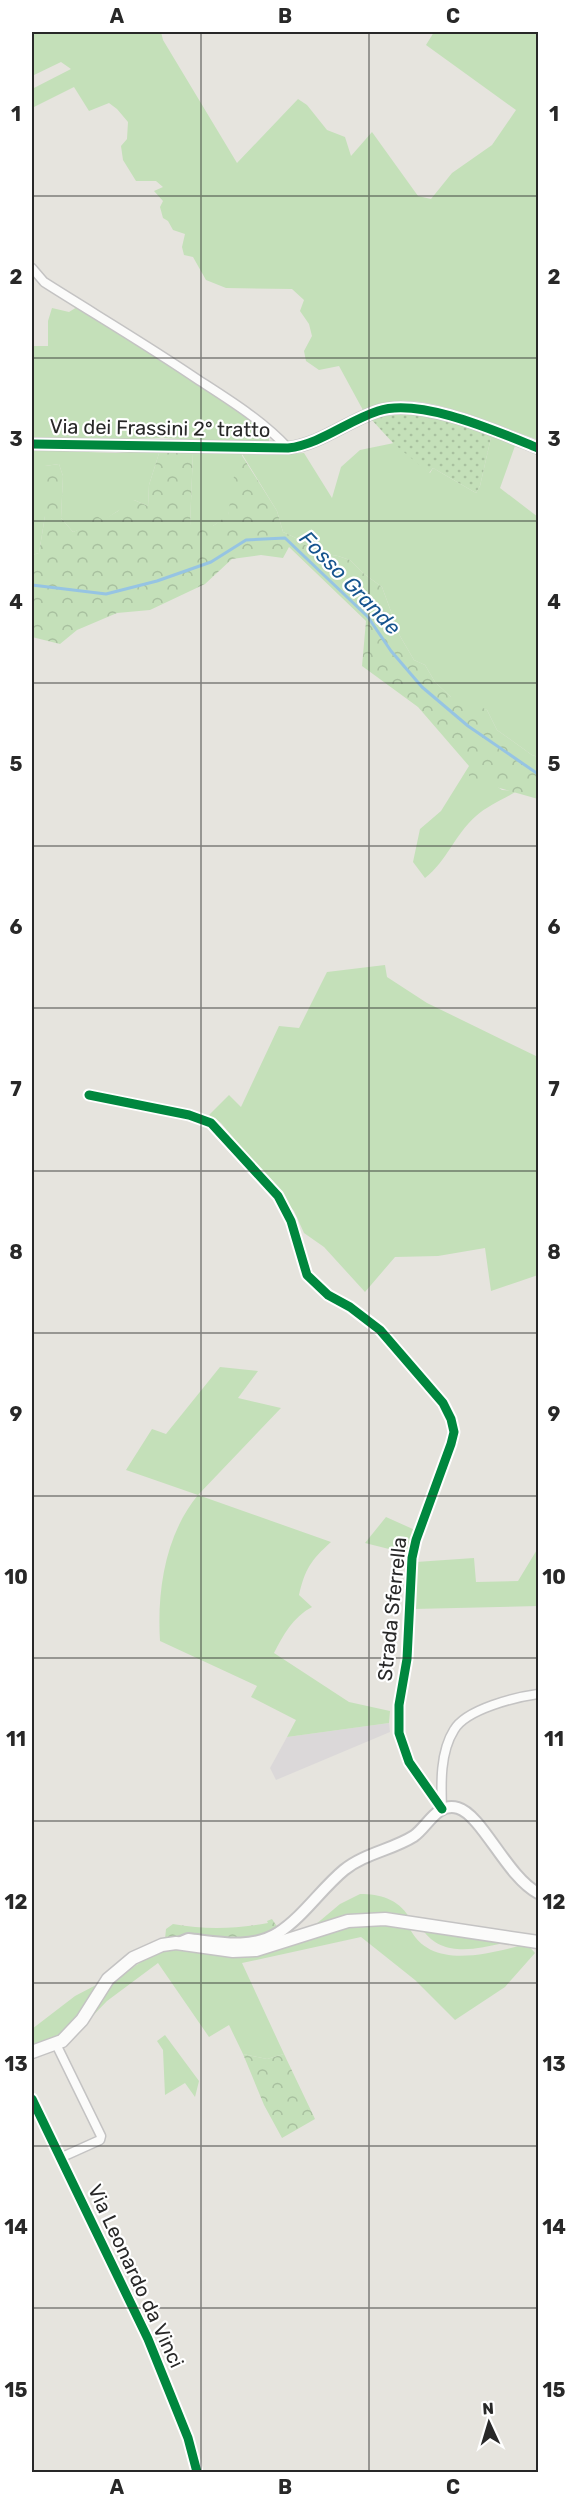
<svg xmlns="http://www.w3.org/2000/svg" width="570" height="2504" viewBox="0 0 570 2504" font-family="Rubik,sans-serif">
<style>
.industrial{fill:#dbd8d9}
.grass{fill:#c4e0b9}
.forest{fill:url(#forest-crowns)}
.park{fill:url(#park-dots)}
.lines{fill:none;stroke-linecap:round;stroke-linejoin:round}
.stream{stroke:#96c4e3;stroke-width:3}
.minor-casing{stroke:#c4c3c3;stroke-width:11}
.tertiary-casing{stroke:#c4c3c3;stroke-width:14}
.secondary-casing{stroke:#c4c3c3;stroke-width:15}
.minor{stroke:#fbfbfa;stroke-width:8}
.tertiary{stroke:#fbfbfa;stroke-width:10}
.secondary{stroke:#fbfbfa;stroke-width:12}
.cycleway-casing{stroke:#fff;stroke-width:13}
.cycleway{stroke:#00873e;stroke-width:9}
.grid{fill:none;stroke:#282828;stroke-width:1.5;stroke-opacity:0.55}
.labels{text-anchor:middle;stroke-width:4.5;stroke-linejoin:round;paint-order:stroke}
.street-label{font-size:20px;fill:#282828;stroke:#fff}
.water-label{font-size:21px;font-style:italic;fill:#16548e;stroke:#fff}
.neatline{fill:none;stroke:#282828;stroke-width:2}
.grid-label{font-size:20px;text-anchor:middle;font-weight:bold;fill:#282828}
</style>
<defs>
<pattern id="forest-crowns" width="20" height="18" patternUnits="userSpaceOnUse" patternTransform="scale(1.5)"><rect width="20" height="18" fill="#c4e0b9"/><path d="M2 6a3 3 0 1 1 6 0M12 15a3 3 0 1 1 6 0" fill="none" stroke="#a8c09f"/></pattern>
<pattern id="park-dots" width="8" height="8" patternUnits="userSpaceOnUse" patternTransform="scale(1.5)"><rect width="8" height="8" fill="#c4e0b9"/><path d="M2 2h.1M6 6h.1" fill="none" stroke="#a8c09f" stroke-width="1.8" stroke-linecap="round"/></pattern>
</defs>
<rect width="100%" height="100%" fill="#e6e4de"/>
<path class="industrial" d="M389,1723L390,1732L276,1780L270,1768L287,1737Z"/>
<path class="grass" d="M32,32H161L163,40L237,163L298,99L307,105L327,130L345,137L351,156L372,132L418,196L431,199L452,173L492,145L516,110L426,45L434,32H538V440C499,426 426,392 385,403C378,405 371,409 364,412L339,366L319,370L306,361L304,351L312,336L309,324L300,311L304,300L292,289L226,288L206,280L193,257L184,255L182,247L185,234L173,230L168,221L163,218L160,207L163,201L154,191L163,187L156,181H136L123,160L121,146L127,139L128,122L117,109L109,103L89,111L74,87L32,108V89L71,69L61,62L32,76Z
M77,307L200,385L269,434V441L256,444L164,438L57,441L32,437V346H48V321L52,308L69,312Z
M492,433L516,443L500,488L538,517V757L532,755L497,730L487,710L451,697L435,682L425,665L414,660L400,636L382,587L363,573L350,560L338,556L314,552L298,539L283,532L277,511L242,454L228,516L213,526H190L193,452L268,455L304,453L332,498L341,467L360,450L394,443L430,473L433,468L476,493L480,486Z
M32,450L116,453L160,450L149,485L148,506L134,500L103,521L73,532L61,518L63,476L59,464L45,466V516L39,553L32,555Z
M469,766L502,790L517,791C504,799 487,806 476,816C455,834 447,861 425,878L413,862L420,829L441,811Z
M385,965L387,977L427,1003L538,1057V1275L491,1291L485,1248L438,1256L395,1257L365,1292L324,1247L304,1233L294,1211L221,1123L209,1115L229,1095L241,1107L279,1026L299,1028L327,972Z
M220,1367L258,1371L238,1398L281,1408L198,1495L126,1470L152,1429L166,1434Z
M198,1495L331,1542C311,1560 305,1569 299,1595L312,1607C293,1617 283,1635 274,1653L349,1702L390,1711L389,1723L287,1737L296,1720L251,1697L257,1686L160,1641C157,1591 165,1535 198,1495Z
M386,1517L415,1530L409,1554L365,1543Z
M538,1548V1606L413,1609L416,1562L474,1558L476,1582L518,1581Z
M360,1894C380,1894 398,1899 409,1917L335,1919L315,1925L340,1904Z
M383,1924L409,1927C430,1972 490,1953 527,1944L535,1953L505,1987L455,2020L415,1980L361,1937L242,1963L284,2054L267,2059L243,2054L229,2025L209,2037L158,1963L107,2001L81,2028L32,2058V2029L75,1996L98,1984L111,1983L155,1952L317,1934L348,1927Z
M422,1929L503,1943C474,1950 441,1957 422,1929Z
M165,2035L199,2081L195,2097L185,2083L165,2095L163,2050L157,2041Z"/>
<path class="forest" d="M160,450L193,452L190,526H213L228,515L236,463L241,454L277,511L283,532L298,539L314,552L338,556L350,560L363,573L382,587L400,636L414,660L425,665L435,682L451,697L457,695L487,710L497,730L532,755L538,757V799L482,783L469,776V766L418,707L362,666L366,621L289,547L283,558L261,555L232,559L205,584L150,610L117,613L77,630L60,644L32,637V555L39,553L45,516V466L59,464L63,476L61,518L73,532L82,528L89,511L103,520L118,511L125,501L134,500L148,506L149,485Z
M272,1919L278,1928C264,1935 248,1940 232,1939C208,1938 188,1933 165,1939L166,1929L173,1924C206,1930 235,1929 268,1923L267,1921Z
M243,2054L267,2059L284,2054L315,2119L282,2138L264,2105Z"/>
<path class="park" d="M403,414L425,416L492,433L480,486L476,493L433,468L429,473L393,443L370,418Z"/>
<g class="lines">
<path class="stream" d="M32,585L106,594L157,581L211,562L246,540L285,538L368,617L391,651L422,687L468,726L538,774"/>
<g class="minor-casing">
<path id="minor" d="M32,268L44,282C96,315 149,346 200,381C231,401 263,421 288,448
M89,1095L189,1115L211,1123L278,1196L291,1221L307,1275L328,1295L350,1307L380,1330L443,1403L451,1419L454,1432L451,1444L416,1540L412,1558L407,1659L399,1705V1733L409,1762L442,1809
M442,1808C441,1784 440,1752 454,1730C466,1709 516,1697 538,1694
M56,2044L101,2136L100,2140L60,2158
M32,2099L148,2339L188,2438L197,2472"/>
</g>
<g class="tertiary-casing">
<path id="tertiary" d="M32,444L288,448C321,444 347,421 378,411C420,397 498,432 538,448
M181,1942L188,1939C217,1942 251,1950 278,1933C303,1917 321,1889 344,1870C365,1853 392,1850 414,1836C428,1826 437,1802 458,1808C482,1815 507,1877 538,1893"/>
</g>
<g class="secondary-casing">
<path id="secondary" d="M32,2052L62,2041L82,2020L108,1979L133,1958L162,1945L176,1943L233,1951L256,1950L348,1921L385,1919L538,1942"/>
</g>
<use href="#minor" class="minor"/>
<use href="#tertiary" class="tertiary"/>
<use href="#secondary" class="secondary"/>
<g class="cycleway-casing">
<path id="cycleway" d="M32,444L288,448C321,444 347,421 378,411C420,397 498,432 538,448
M89,1095L189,1115L211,1123L278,1196L291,1221L307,1275L328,1295L350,1307L380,1330L443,1403L451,1419L454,1432L451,1444L416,1540L412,1558L407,1659L399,1705V1733L409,1762L442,1809
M32,2099L148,2339L188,2438L197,2472"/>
</g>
<use href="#cycleway" class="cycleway"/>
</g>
<path class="grid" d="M201,32V2472M369,32V2472M32,196H538M32,358H538M32,521H538M32,683H538M32,846H538M32,1008H538M32,1171H538M32,1333H538M32,1496H538M32,1658H538M32,1821H538M32,1983H538M32,2146H538M32,2308H538"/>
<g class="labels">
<g class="street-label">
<text transform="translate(160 428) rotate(1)" y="7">Via dei Frassini 2° tratto</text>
<text transform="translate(392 1609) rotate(-84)" y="7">Strada Sferrella</text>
<text transform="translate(136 2276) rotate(65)" y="7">Via Leonardo da Vinci</text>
</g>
<g class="water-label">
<text transform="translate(350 583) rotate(46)" y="7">Fosso Grande</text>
</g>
</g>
<rect width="570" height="2504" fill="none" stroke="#ffffff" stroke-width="66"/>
<g transform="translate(489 2423) rotate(356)" stroke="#ffffff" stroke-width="4.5" paint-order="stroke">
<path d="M0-4.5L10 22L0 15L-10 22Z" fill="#282828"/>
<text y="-9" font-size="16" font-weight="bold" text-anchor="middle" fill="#282828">N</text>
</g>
<rect x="33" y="33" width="504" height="2438" class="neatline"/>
<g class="grid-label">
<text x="117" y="23">A</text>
<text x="285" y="23">B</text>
<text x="453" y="23">C</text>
<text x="16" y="121">1</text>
<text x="554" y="121">1</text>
<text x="16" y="284">2</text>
<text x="554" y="284">2</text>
<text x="16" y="446">3</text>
<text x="554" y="446">3</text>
<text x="16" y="609">4</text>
<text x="554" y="609">4</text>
<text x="16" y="771">5</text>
<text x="554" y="771">5</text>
<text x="16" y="934">6</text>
<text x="554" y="934">6</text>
<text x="16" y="1096">7</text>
<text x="554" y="1096">7</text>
<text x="16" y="1259">8</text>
<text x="554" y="1259">8</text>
<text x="16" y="1421">9</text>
<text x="554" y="1421">9</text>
<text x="16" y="1584">10</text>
<text x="554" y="1584">10</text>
<text x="16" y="1746">11</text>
<text x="554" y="1746">11</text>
<text x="16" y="1909">12</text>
<text x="554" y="1909">12</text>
<text x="16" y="2071">13</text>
<text x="554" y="2071">13</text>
<text x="16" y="2234">14</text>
<text x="554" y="2234">14</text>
<text x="16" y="2397">15</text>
<text x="554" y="2397">15</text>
<text x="117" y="2494">A</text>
<text x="285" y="2494">B</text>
<text x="453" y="2494">C</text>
</g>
</svg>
